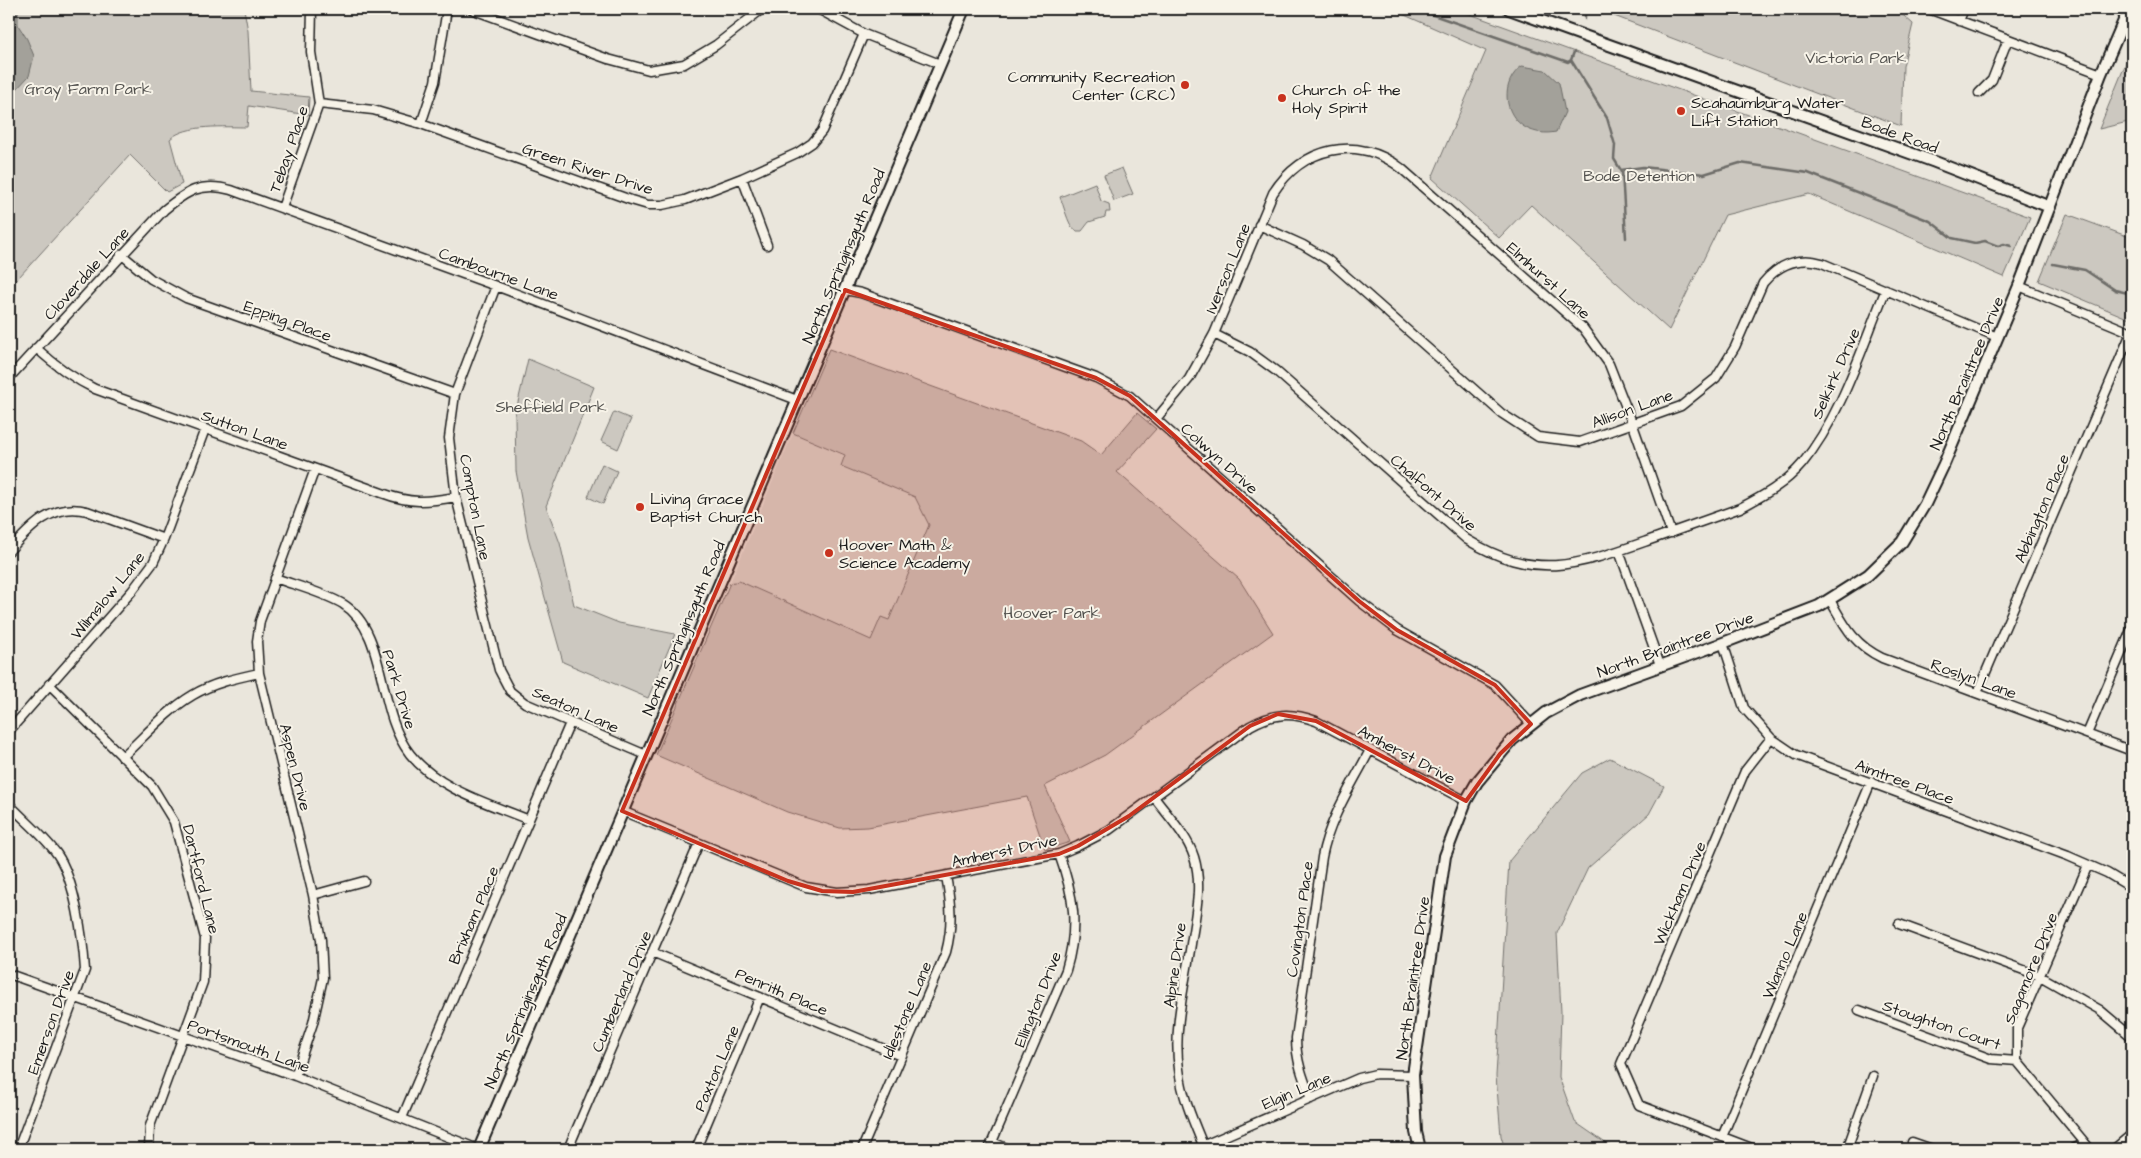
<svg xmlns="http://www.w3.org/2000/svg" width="2141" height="1158" viewBox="0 0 2141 1158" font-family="'Architects Daughter',sans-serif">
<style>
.built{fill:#dad7ce}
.green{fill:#ccc8c0;stroke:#74726e}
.water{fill:#a3a19a;stroke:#6d6c68}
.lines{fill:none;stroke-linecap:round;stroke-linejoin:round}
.stream{stroke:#6d6c68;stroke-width:2.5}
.minor-casing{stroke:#1c1c1c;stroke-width:11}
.tertiary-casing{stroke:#1c1c1c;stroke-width:14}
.minor{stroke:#f7f3e8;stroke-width:8}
.tertiary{stroke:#f7f3e8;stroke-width:10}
.marked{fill:#c8321e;fill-opacity:0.2;stroke:#c8321e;stroke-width:4;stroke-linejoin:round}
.poi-dot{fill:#c8321e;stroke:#f7f3e8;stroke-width:2}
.labels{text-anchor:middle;stroke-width:4;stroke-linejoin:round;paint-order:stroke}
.park-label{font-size:16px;fill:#51504d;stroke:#f7f3e8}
.poi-label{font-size:16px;fill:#1c1c1c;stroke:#f7f3e8;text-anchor:start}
.street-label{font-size:16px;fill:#1c1c1c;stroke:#f7f3e8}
</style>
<rect width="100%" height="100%" fill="#eae6dc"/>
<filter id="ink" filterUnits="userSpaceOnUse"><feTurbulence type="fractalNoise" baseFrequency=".02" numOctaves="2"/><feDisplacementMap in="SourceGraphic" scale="10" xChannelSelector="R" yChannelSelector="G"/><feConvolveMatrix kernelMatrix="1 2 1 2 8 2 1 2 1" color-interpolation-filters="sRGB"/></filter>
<g filter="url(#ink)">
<path class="built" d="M793,433L845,456L841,466L915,497L929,525L889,620L881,617L871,641L739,581L730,583Z"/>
<path class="green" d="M9,9H244L248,31L251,91L309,97L308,115L249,106L247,127C225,127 186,124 170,139L182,184L167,192L130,155L9,288Z
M1391,9H1456L2030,217L2004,277L1809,194L1725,215L1669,330L1531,205L1499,238L1432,178L1486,51Z
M1596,9H1896L1913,24L1903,66L1901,126Z
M2132,48V121L2099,129Z
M1122,168L1133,194L1114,201L1104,175Z
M1095,183L1101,201L1109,204L1110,212H1106L1105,217L1089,222L1082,231H1077L1071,226C1066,216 1064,207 1060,197Z
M2067,214L2132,238V320L2039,281Z
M829,349L1081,441L1101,455L1137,413L1156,429L1117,472L1239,579L1273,633L1105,755L1045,786L1070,842L1045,850L1027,797L868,827L840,828L787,812L656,755L730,583L739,581L871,640L881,617L889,620L929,525L915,497L841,466L845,455L793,433Z
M528,359L594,387L546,506L560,543L574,605L619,623L675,634L648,698L563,662L528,537L516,471L515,415Z
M614,412L631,419L618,449L601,441Z
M602,464L617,471L603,504L588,497Z
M1610,758L1664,786L1649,814L1588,868L1557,933L1561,1012L1559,1077L1575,1122L1614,1149H1505L1501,1136L1496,1076L1509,861L1582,773Z"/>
<path class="water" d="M9,9H18V25L27,39L34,56L29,76L15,91L9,94Z
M1522,66L1545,70L1559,83L1565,112L1556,132C1545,134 1536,133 1526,128C1503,115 1500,82 1522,66Z"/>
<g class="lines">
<path class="stream" d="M1416,9L1568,62L1571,60L1574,52
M1585,19V9
M1571,60L1607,118L1615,145L1614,159L1622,172L1626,238
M1621,170L1643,167L1704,174L1740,163L1808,173L1930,221L1952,238L1975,243L1985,241L1998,246L2004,244L2011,246
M2053,264L2085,270L2115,290L2132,294"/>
<g class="minor-casing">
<path id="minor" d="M471,9L608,59L649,70L684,64L716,45L762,9
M818,9L864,34L940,64
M1929,9L2101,74
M1959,21L1964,9
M1979,93L1992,80L2008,39
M319,104L373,110L421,124L631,200L648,205H662L685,200L742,178L797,153L812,143L822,131L864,34
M421,124L435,82L447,9
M742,178L767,245
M282,208L319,104L311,52L312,9
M1259,225L1303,245L1328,260L1501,413L1538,437L1580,442L1681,406L1716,378L1735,347L1763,283C1778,265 1798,256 1822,263L1997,337
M121,254L151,279L186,298L455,394
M496,286L455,394L449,438L456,497L499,670L510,691L525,703L646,755
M2019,286L2132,333
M845,290L861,293L1096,378L1130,396L1359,601L1397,630L1495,685L1531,724
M1214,334L1250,352L1276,371L1466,539C1535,581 1576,566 1647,541C1678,530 1709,519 1740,508C1763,496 1785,484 1802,464C1842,415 1862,347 1886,289
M36,348C55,365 72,378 95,389L382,493C411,504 427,502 456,497
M9,378L164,210C186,192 201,181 231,190L496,286L797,400
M1156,419L1189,379L1214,334L1273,193C1302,147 1357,134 1401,168L1583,328L1609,364L1633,425L1671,533
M9,551C30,527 53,502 87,511L164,539
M1619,551L1660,665
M275,578C297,586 322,592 343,604C388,632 376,711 410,754C439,790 488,803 529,820
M1830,600C1845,626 1853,644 1882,658L2132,751
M1723,643L1744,708L1771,738L1796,755L2068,856L2107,873L2132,888
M49,684L152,786L174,822L205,938L203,982L150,1126L149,1149
M1977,693L2131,333
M9,731L132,591L153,563L164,539L205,429
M2087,734L2132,628
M122,757C145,736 166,711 193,695C213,683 236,678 259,673
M1154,797C1168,816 1187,835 1194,857C1203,886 1195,916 1191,944C1185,984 1173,1029 1179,1069C1182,1096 1193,1121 1203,1145
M9,804C24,820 44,836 57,854C75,880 83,938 85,970L18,1149
M622,811L806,887L837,892L869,890L1059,854L1078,846L1109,830L1250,726C1273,713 1291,712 1316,721L1466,801
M2088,865L2017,1028V1061L2090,1149
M313,895L364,881
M1899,924L2040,976L2100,1010L2132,1037
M652,952L901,1056
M9,974L295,1076L478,1149
M1859,1010L1991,1059L2017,1061
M295,1076L313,1023L323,978L321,940L313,895L259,673L257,641L260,621L315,469
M1311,1099C1303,1078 1296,1060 1296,1038L1322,857C1329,819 1352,785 1370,750
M402,1118L570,723
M1722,1137L1871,782
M992,1142L1009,1149
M1912,1142L1932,1149
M568,1149L699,843
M696,1149L760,997
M862,1149L946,952C953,926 951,903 946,876
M989,1149L1066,970C1079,926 1074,896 1059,854
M1195,1149L1359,1078L1376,1074L1413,1075
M1754,1149L1639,1105L1621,1064L1745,771L1771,738
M1847,1149L1873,1076
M2073,1149L2085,1143
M2114,1149L2132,1134"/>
</g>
<g class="tertiary-casing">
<path id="tertiary" d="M1509,9L1935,162L2050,207
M479,1149L964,9
M1420,1149L1416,1132L1413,1075L1445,856L1466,801L1477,782L1512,740L1546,713L1580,695L1723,643L1819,606L1868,575L1902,542L1925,504L1944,464L2019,286L2101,74L2129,9"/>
</g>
<use href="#minor" class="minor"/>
<use href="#tertiary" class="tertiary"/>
</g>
</g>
<path class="marked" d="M845,290L1096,378L1130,396L1359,601L1397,630L1495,685L1531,724L1500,754L1466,801L1316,721L1278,714L1250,726L1129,816L1078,846L1059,854L853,892L822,891L788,881L622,811Z"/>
<g class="poi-dot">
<circle cx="1185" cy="85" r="5"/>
<circle cx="1282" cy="98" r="5"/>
<circle cx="1681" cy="111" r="5"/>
<circle cx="640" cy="507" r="5"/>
<circle cx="829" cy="553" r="5"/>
</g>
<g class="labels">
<g class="park-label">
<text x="1856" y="63">Victoria Park</text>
<text x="88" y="94">Gray Farm Park</text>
<text x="1639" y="181">Bode Detention</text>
<text x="551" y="412">Sheffield Park</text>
<text x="1052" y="618">Hoover Park</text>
</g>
<g class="poi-label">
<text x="1175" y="82" text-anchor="end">Community Recreation<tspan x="1175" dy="18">Center (CRC)</tspan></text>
<text x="1292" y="95">Church of the<tspan x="1292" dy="18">Holy Spirit</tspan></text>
<text x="1691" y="108">Scahaumburg Water<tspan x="1691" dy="18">Lift Station</tspan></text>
<text x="650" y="504">Living Grace<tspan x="650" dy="18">Baptist Church</tspan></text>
<text x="839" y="550">Hoover Math &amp;<tspan x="839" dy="18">Science Academy</tspan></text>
</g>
<g class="street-label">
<text transform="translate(1900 134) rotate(20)" y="6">Bode Road</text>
<text transform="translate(288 149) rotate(-71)" y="6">Tebay Place</text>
<text transform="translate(588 168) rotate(18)" y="6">Green River Drive</text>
<text transform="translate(843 256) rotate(-67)" y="6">North Springinsguth Road</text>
<text transform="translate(1227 268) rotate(-68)" y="6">Iverson Lane</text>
<text transform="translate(86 273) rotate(-48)" y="6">Cloverdale Lane</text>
<text transform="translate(499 273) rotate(20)" y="6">Cambourne Lane</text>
<text transform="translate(1549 280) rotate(42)" y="6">Elmhurst Lane</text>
<text transform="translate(288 320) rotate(20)" y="6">Epping Place</text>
<text transform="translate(1835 373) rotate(-66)" y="6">Selkirk Drive</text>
<text transform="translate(1966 373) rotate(-67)" y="6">North Braintree Drive</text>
<text transform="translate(1632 408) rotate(-20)" y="6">Allison Lane</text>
<text transform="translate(245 429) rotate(20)" y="6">Sutton Lane</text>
<text transform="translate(1220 458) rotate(42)" y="6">Colwyn Drive</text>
<text transform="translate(1434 492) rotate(41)" y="6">Chalfont Drive</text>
<text transform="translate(476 507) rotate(79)" y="6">Compton Lane</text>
<text transform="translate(2041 508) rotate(-67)" y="6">Abbington Place</text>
<text transform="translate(107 595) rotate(-51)" y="6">Wilmslow Lane</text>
<text transform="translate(683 628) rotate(-67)" y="6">North Springinsguth Road</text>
<text transform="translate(1675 644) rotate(-20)" y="6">North Braintree Drive</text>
<text transform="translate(1974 678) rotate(20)" y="6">Roslyn Lane</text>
<text transform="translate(400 689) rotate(73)" y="6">Park Drive</text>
<text transform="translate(576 709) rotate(24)" y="6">Seaton Lane</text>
<text transform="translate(1407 754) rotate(28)" y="6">Amherst Drive</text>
<text transform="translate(296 767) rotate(76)" y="6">Aspen Drive</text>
<text transform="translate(1905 781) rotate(20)" y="6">Aimtree Place</text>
<text transform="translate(1004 850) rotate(-12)" y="6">Amherst Drive</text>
<text transform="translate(202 879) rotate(76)" y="6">Dartford Lane</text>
<text transform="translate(1679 893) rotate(-67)" y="6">Wickham Drive</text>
<text transform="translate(473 915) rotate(-67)" y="6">Brixham Place</text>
<text transform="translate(1299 919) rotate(-82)" y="6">Covington Place</text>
<text transform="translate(1784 955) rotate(-67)" y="6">Wianno Lane</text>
<text transform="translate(1174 965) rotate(-82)" y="6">Alpine Drive</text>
<text transform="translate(2030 968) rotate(-68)" y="6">Sagamore Drive</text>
<text transform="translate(1412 978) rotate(-82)" y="6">North Braintree Drive</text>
<text transform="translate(621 991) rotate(-67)" y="6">Cumberland Drive</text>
<text transform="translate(782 991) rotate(23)" y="6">Penrith Place</text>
<text transform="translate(1037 999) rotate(-68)" y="6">Ellington Drive</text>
<text transform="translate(525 1001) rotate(-67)" y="6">North Springinsguth Road</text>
<text transform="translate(906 1010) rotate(-67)" y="6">Idlestone Lane</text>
<text transform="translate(50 1022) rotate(-70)" y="6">Emerson Drive</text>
<text transform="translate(1942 1024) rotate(19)" y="6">Stoughton Court</text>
<text transform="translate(249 1045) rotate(20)" y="6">Portsmouth Lane</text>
<text transform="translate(716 1068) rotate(-67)" y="6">Paxton Lane</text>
<text transform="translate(1296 1090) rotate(-23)" y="6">Elgin Lane</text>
</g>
</g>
<rect width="2141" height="1158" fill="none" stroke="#f7f3e8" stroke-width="30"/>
<rect x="15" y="15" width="2111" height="1128" fill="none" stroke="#1c1c1c" stroke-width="2" filter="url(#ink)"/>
</svg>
